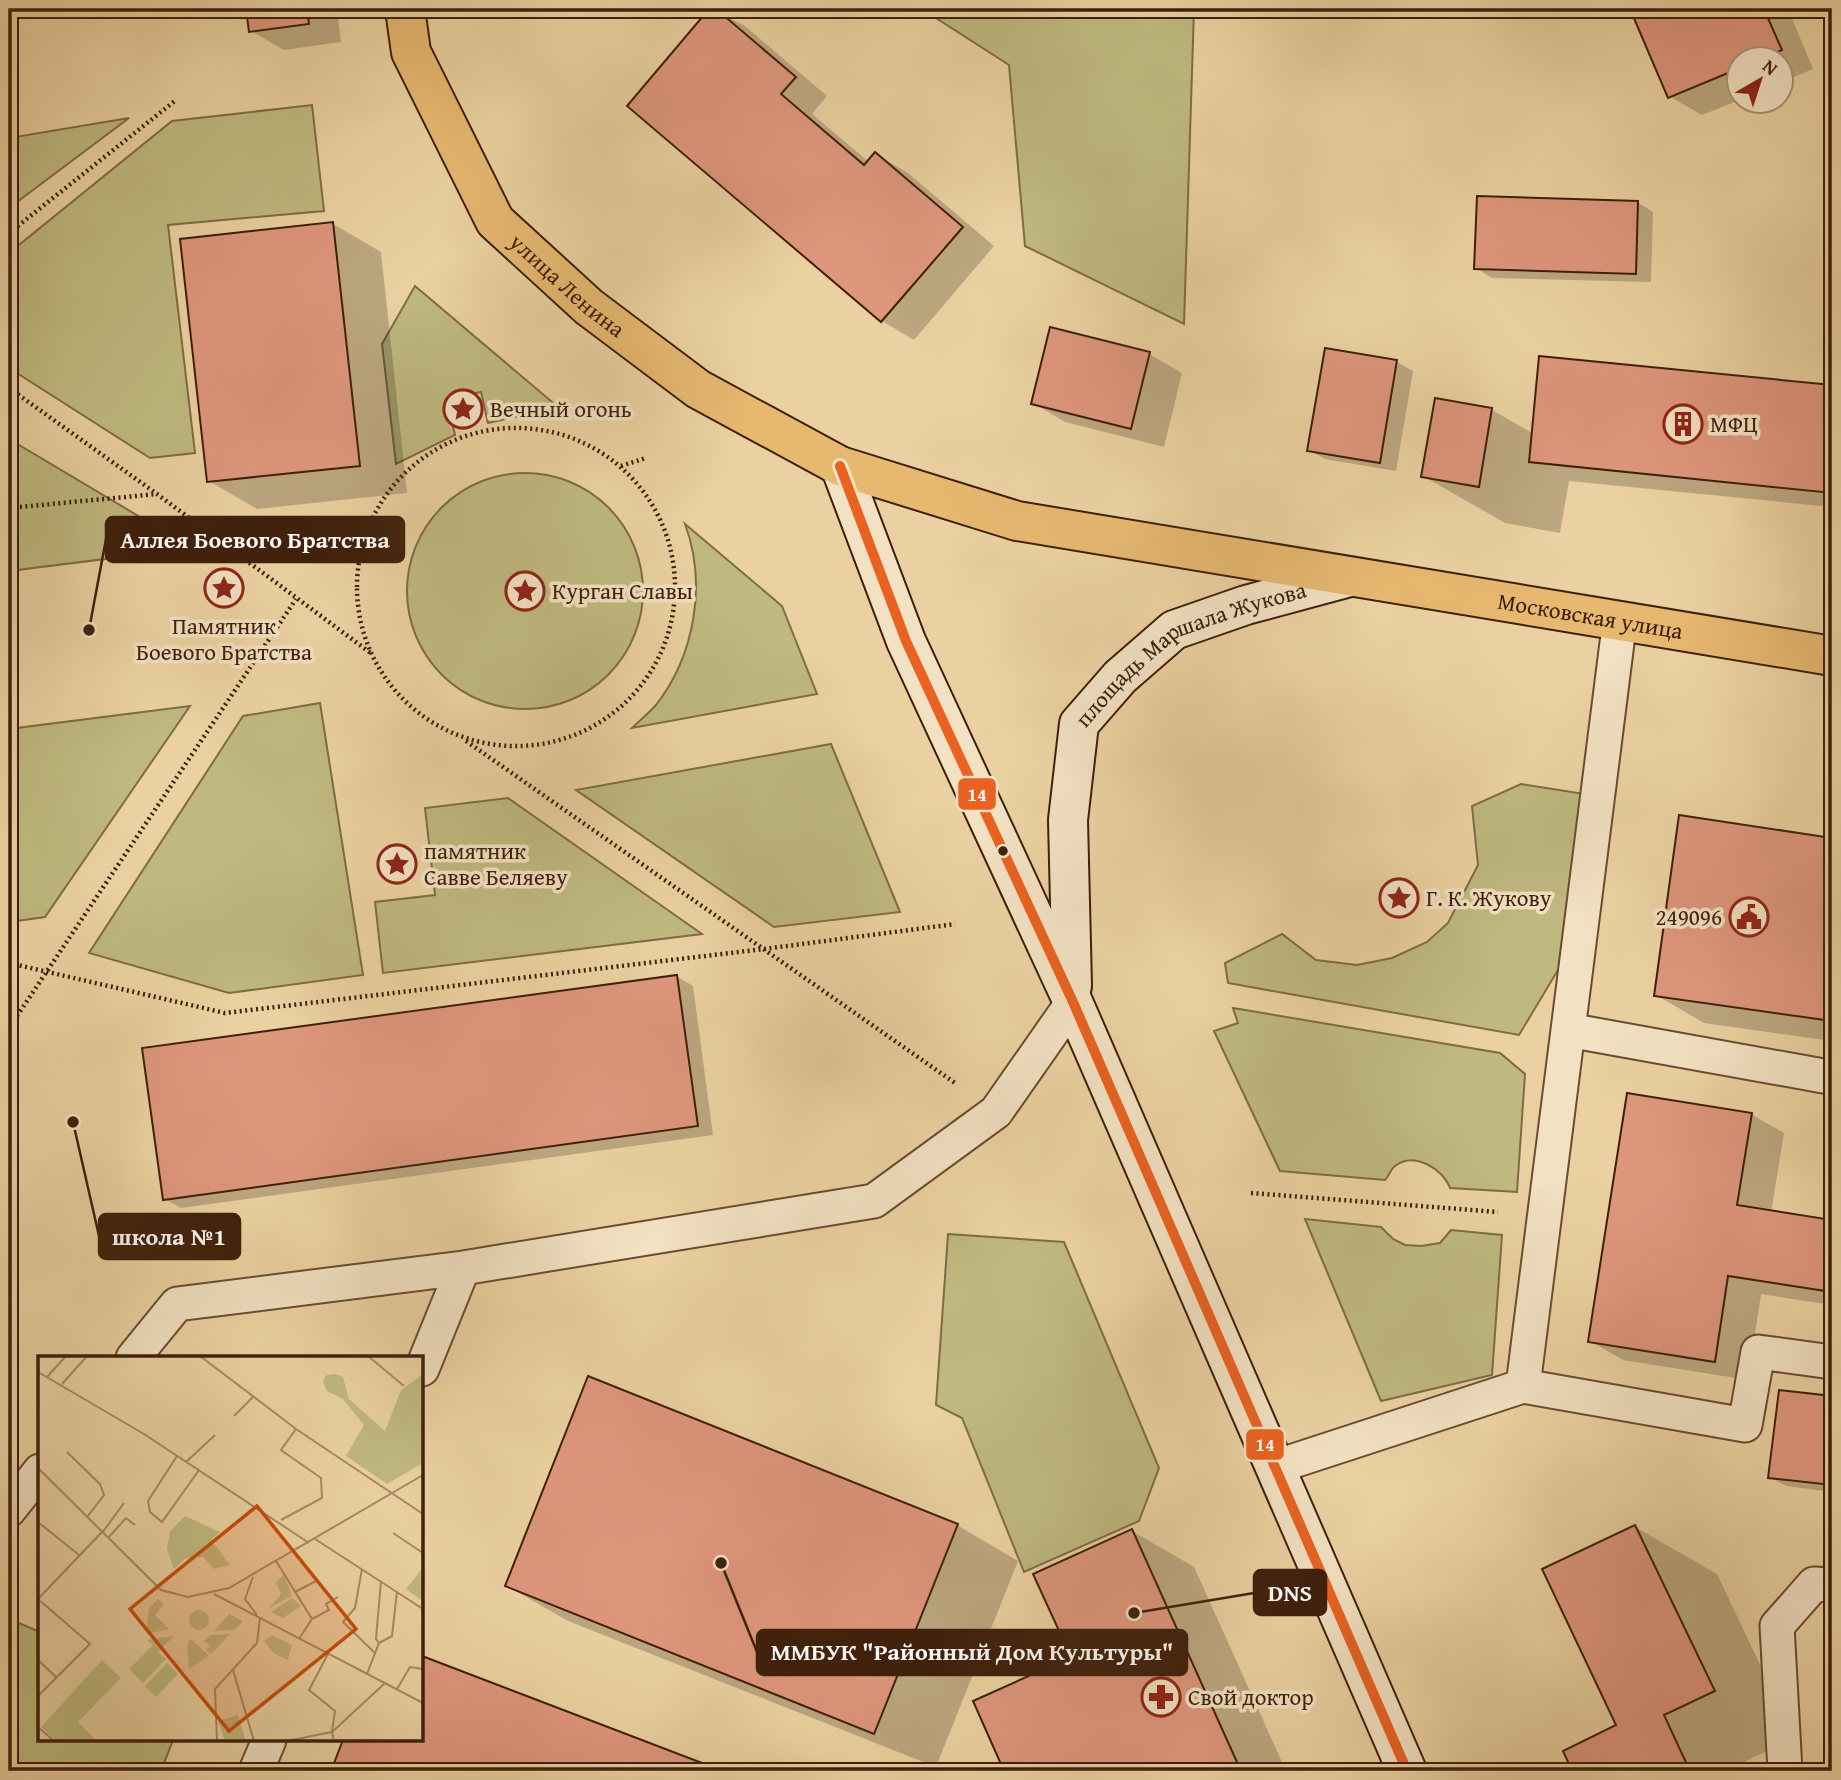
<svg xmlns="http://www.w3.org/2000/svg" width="1841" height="1780" viewBox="0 0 1841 1780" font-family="'Gentium Book Plus',serif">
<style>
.green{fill:#bfb97f;stroke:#7e6c45;stroke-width:2}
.shadow{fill:#0003}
.building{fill:#de967d;stroke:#3e1f0b;stroke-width:2}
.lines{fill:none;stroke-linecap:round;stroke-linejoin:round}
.lane-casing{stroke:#694c30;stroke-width:37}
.secondary-casing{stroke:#3e1f0b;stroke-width:42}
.primary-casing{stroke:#3e1f0b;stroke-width:42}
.path{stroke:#3e1f0b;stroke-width:4.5;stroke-dasharray:2 3.5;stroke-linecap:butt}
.lane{stroke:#f2e1c2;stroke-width:33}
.secondary{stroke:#f2e1c2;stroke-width:38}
.primary{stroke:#e6b870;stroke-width:38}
.bus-1-casing{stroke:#f2e1c2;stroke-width:16}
.bus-1{stroke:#e96221;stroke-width:10}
.bus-dot{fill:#3e1f0b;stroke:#f2e1c2;stroke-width:2.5}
.labels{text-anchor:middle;stroke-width:7;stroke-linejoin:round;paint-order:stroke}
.street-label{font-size:23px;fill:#3e1f0b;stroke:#f2e1c2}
.poi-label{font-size:23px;fill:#3e1f0b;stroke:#f2e1c2;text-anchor:start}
.inset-road{fill:none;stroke:#a68a65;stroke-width:2}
.view{fill:#c64d0c;fill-opacity:0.15;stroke:#c64d0c;stroke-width:3.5}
.inset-edge{fill:none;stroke:#3e1f0b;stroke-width:3.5}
.leader{fill:none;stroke:#3e1f0b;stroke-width:2.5}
.callout-dot{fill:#3e1f0b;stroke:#f2e1c2;stroke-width:2.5}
.callout{fill:#3e1f0b;stroke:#3e1f0b;stroke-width:2.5}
.callout-label{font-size:24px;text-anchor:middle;font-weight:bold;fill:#fff}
.line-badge{stroke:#f2e1c2;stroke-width:2.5}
.badge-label{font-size:19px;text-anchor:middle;font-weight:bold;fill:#fff}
</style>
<rect width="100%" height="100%" fill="#ebd1a1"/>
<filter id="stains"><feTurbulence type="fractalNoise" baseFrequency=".00286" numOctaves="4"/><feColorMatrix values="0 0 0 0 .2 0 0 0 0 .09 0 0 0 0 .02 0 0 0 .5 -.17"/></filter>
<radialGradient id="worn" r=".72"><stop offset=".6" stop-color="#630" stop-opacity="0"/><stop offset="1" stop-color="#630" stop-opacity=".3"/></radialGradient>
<path class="green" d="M922,9H1194L1184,324L1025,246L1009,65Z
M312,105L324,211L168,225L195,453L150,458L9,368V253L172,121Z
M129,118L9,208V138Z
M415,286L558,407L488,423L481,392L447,399L455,435L396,464L382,344Z
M9,439L192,548L9,571Z
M407 591a118 118 0 1 1 236 0a118 118 0 1 1-236 0Z
M685,524L782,606L817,694L632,728C640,720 649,713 656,705C695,655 707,583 685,524Z
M320,703L363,975L229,993L89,953L243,716Z
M190,706L45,917L9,922V729Z
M831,744L900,912L774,927L576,790Z
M1521,784L1591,795L1564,960L1519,1035L1228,983L1225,963L1282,934L1316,960L1357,965L1392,958L1427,942L1448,923L1478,865L1472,806Z
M508,798L702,934L383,973L375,902L435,895L425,808Z
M1233,1008L1500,1053L1525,1074L1517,1192L1450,1188C1443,1169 1414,1151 1395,1166C1391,1169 1388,1177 1385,1180L1280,1171L1214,1031L1238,1023Z
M1305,1219L1381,1227L1393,1239L1405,1245L1421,1246L1440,1243L1451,1230L1502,1235L1492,1375L1381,1401Z
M948,1234L1064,1242L1159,1468L1139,1521L1024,1572L962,1418L936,1405Z
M9,1619L40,1632V1740H173L161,1771H9Z"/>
<path class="shadow" d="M248,9H337L341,42L284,50L251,31Z
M712,9L745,26L827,96L812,114L869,162L876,154L908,173L994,246L914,340L882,321L629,105Z
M1632,9H1788L1813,69L1782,82V60H1740V100L1702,115L1669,96Z
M1637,202L1653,212L1651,282L1492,278L1476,268Z
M333,224L381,252L407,493L257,509L209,481Z
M1149,354L1182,373L1164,447L1065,422L1033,403Z
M1541,357L1832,387V507L1569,481L1560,533L1505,523L1423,476L1492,410L1534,434Z
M1397,362L1413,371L1396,471L1325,459L1309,450Z
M1680,817L1832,839V1041L1704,1023L1656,995Z
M676,976L693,986L713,1135L181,1208L165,1199Z
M1751,1114L1784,1133L1771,1213L1832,1222V1305L1761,1294L1748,1380L1623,1360L1590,1341Z
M1780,1392L1832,1398V1492L1786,1486L1770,1477Z
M957,1525L1018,1561L936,1767L568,1621L507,1586Z
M1635,1527L1717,1574L1795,1738L1744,1762L1749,1771H1574L1565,1751L1618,1726Z
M1132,1531L1194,1567L1286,1771H1006L975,1702L1073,1658Z
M422,1658L718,1771H333L345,1740H422Z"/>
<path class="building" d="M246,9H307L309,24L249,32Z
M709,9H716L796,77L781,94L864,165L875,152L963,227L881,322L627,106Z
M1630,9H1764L1782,50L1759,60H1740V68L1668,98Z
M1477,196L1638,201L1636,274L1474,269Z
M333,222L360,466L207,482L180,239Z
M1050,327L1150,352L1131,429L1031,404Z
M1325,348L1397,360L1380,463L1307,451Z
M1539,356L1832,385V493L1529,462Z
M1435,398L1492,408L1479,487L1421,477Z
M1679,815L1832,838V1021L1654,996Z
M677,975L698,1126L163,1200L142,1048Z
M1627,1093L1752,1113L1737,1205L1832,1220V1292L1728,1276L1715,1362L1588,1342Z
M588,1376L958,1524L874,1734L505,1586Z
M1779,1390L1832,1396V1485L1768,1478Z
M1635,1525L1715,1691L1664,1715L1690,1771H1572L1563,1751L1616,1725L1542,1569Z
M1132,1529L1241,1771H1004L973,1701L1071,1657L1033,1574Z
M422,1656L723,1771H331L343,1740H422Z"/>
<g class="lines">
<g class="lane-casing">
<path id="lane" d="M1568,1030L1829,1077
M133,1358L177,1304L463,1268L874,1201L996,1112L1073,1002
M422,1369L463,1268
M1523,1386L1745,1425L1758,1352L1832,1362
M1275,1467L1523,1386L1620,619
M9,1510L40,1471
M256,1771L269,1740
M1785,1771L1777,1626L1814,1584L1832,1585"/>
</g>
<g class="secondary-casing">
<g id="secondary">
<path d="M840,466L906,641L1073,1002L1407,1771"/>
<path id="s1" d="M1072,986L1068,820L1079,724L1120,677L1174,630L1246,605L1350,577"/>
</g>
</g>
<g class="primary-casing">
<g id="primary">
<path id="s2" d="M405,9L411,52L495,221L589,307L698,389L840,466L1017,521L1832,656"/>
</g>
</g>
<path class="path" d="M9,233L176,100
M9,388L157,494L372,654
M357 587a159 159 0 1 1 318 0a159 159 0 1 1-318 0Z
M621,466L646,458
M9,508L157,494
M466,741L955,1083
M9,963L225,1013L764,949L955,924
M17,1016L296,599
M1251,1193L1498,1212"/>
<use href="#lane" class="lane"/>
<use href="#secondary" class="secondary"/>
<use href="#primary" class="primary"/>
<g class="bus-1-casing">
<path id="bus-1" d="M840,466L906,641L1073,1002L1407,1771"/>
</g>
<use href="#bus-1" class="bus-1"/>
</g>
<defs>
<g id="sight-ring" transform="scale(2.0125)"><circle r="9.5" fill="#f2e1c2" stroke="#8f2418" stroke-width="1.5"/><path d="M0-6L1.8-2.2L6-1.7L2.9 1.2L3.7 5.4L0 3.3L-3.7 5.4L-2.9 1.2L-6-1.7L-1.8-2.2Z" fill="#8f2418"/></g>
<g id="building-ring" transform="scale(2.0125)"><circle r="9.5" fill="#f2e1c2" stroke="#8f2418" stroke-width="1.5"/><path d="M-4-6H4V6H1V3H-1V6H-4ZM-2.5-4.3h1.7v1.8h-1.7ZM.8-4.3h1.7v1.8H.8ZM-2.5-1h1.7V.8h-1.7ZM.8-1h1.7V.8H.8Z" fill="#8f2418"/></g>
<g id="civic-ring" transform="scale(2.0125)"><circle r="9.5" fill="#f2e1c2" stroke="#8f2418" stroke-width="1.5"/><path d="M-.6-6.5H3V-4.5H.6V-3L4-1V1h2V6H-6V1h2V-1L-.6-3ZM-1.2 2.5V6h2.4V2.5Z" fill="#8f2418"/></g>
<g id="pharmacy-ring" transform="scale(2.0125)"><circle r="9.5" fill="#f2e1c2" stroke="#8f2418" stroke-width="1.5"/><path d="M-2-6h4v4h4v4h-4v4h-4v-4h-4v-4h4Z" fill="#8f2418"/></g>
</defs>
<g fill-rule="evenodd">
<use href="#sight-ring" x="463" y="409"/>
<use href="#building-ring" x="1683" y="424"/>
<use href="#sight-ring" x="224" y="588"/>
<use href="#sight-ring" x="525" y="591"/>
<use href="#sight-ring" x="397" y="864"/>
<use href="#sight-ring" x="1399" y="898"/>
<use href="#civic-ring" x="1749" y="917"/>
<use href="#pharmacy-ring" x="1161" y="1697"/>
</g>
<circle class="bus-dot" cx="1003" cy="851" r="6"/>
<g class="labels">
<g class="street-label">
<text dy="8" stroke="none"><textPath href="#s2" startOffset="329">улица Ленина</textPath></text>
<text dy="8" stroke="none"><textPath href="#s2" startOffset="1424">Московская улица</textPath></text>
<text dy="8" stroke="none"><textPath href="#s1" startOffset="399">площадь Маршала Жукова</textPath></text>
</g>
<g class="poi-label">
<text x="490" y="417">Вечный огонь</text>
<text x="1710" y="432">МФЦ</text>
<text x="552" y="599">Курган Славы</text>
<text x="224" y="634" text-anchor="middle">Памятник<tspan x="224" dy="26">Боевого Братства</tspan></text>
<text x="424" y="859">памятник<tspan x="424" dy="26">Савве Беляеву</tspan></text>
<text x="1426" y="906">Г. К. Жукову</text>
<text x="1722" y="925" text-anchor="end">249096</text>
<text x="1188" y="1705">Свой доктор</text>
</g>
</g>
<g transform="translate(38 1356)">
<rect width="385" height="385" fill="#ebd1a1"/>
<path d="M297,18L305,21L311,43L347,75L363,34L385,18V107L349,128L308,100L326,69L305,43L289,35L285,26L288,19ZM147,160L182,176L173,184L192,209L176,213L165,201L147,203L136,213L129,193L132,175ZM383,214L385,242L383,244L368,233ZM246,219L254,240L231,252L243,238L238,226ZM254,242L263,250L245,262L233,256ZM120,243L126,249L117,259L131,273L108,278L111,252ZM151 264a10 10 0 1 1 20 0a10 10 0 1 1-20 0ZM191,258L205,265L197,274L176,275ZM192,278L173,298L168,294L172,290L166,285L172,279ZM234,279L254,289L250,304L235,297L226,285ZM136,280L120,296L128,303L105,327L91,313L115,289L109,284ZM153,283L171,300L151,313L149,289ZM64,304L83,322L40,366L59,385H19L3,371ZM129,307L140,318L118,341L107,330ZM200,359L208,385H187L180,365Z" fill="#bfb97f"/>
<path class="inset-road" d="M162,0L258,73L385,158M330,0L366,30M0,16L106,78L271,187M9,21L28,0M24,28L49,0M196,60L215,41M29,96L62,128L66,139L49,161M139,100L110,145L112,156L124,166L161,114M148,106L177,79M0,112L123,234L150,241L191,232L385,119M243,164L284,142L283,122L243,94L258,73M0,166L41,199M64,177L86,147M355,177L385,197M70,182L88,162L97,169M277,183L385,253M238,205L274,263L261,283M324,213L317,252L305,266L337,297M215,221L207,243L219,259M257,236L278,225M176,238L385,347M0,243L64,176M274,263L291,254L288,248L300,241M341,287L338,283L343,225M0,304L18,321M195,314L216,385M329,318L341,287L354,280L359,235M359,333L372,311L385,313M0,340L52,288L0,243M0,371L16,385M179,385L177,333L219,287L222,262M249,385L294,376L297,355L271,334L290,298M296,385L294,376L347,327"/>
<path class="view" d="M219,150L318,273L191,375L92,253Z"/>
<rect width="385" height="385" class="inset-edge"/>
</g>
<path class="leader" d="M89 630L106 539M73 1122L99 1236M1134 1613L1254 1593M721 1563L757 1652"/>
<g class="callout-dot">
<circle cx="89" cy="630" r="7"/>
<circle cx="73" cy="1122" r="7"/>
<circle cx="1134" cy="1613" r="7"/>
<circle cx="721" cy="1563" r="7"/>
</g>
<g class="callout">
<rect x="106" y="517" width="298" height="45" rx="7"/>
<rect x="99" y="1214" width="141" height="45" rx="7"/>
<rect x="1254" y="1570" width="72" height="45" rx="7"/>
<rect x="757" y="1630" width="430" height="45" rx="7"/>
</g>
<g class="callout-label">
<text x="255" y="548">Аллея Боевого Братства</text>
<text x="169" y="1245">школа №1</text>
<text x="1290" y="1601">DNS</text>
<text x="972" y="1660">ММБУК "Районный Дом Культуры"</text>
</g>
<g class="line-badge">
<rect x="957" y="777" width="40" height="34" rx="7" fill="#e96221"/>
<rect x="1245" y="1428" width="40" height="33" rx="7" fill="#e96221"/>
</g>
<g class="badge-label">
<text x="977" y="801">14</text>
<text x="1265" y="1451">14</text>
</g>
<rect width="1841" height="1780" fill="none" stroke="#ebd1a1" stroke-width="35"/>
<rect x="10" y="10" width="1820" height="1759" fill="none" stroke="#3e1f0b" stroke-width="3.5"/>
<rect x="18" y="18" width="1806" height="1745" fill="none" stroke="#3e1f0b" stroke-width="2"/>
<g transform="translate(1760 80) rotate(39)"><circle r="33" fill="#f2e1c2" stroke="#aa9379" stroke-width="2"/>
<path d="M0-5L12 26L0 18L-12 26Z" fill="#8f2418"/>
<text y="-10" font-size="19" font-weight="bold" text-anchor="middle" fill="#3e1f0b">N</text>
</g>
<rect width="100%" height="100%" filter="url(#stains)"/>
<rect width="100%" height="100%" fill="url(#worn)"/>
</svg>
